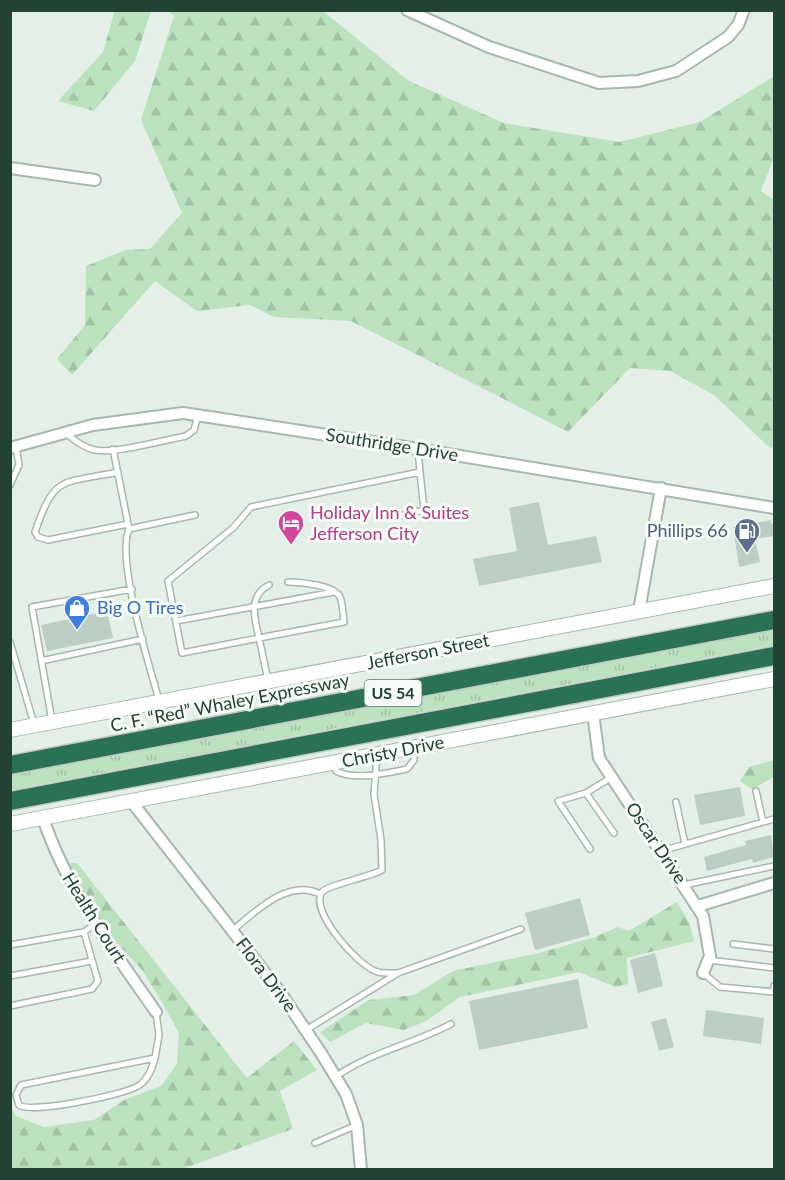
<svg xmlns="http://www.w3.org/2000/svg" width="785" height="1180" viewBox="0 0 785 1180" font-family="Lato,sans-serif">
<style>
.grass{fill:url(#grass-tufts)}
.forest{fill:url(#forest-firs)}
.building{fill:#bccdc3}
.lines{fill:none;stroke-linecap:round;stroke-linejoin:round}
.service-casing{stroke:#a6b8ae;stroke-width:8}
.minor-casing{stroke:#a6b8ae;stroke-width:14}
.tertiary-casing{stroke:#a6b8ae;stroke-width:16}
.motorway-casing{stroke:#c1cac6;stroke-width:21}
.service{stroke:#fff;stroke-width:5}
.minor{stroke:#fff;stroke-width:10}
.tertiary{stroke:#fff;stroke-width:14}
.motorway{stroke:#2b7155;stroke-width:18}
.labels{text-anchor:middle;stroke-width:6;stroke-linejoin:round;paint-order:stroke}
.shield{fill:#f6fbf7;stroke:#627a6e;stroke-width:1.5}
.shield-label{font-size:16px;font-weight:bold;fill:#224233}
.street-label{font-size:18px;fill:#224233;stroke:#f6fbf7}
.hotel-label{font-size:18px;fill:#b23c85;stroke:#f6fbf7;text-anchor:start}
.service-label{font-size:18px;fill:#4e5e75;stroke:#f6fbf7;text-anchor:end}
.shop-label{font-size:18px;fill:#366cbe;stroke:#f6fbf7;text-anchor:start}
</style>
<defs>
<pattern id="grass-tufts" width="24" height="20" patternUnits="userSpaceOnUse" patternTransform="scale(1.5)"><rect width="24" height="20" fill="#bce1bf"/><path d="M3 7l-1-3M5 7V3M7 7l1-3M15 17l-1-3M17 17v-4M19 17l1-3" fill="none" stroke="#a1c2a5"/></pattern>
<pattern id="forest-firs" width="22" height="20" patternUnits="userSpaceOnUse" patternTransform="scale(1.5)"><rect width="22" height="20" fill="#bce1bf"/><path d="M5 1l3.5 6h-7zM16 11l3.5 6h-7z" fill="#a1c2a5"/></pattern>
</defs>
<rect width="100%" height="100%" fill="#e4efe8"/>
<path class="grass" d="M774,626V645L11,790V770Z"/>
<path class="forest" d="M115,10L151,11L135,61L94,111L58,101L103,52Z
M169,11H323L409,81L504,123L619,142L700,122L774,76V157L761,191L774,200V447L770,448L714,395L670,371L630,368L568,432L351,321L274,317L250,305L197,311L155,281L72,375L57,359L85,325L86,266L126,250L150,249L182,213L141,120L174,16Z
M774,760V777L752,789L740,781L749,767Z
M69,863H77L247,1078L294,1041L317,1070L280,1091L293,1129L182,1169H11L10,1104L16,1116L44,1127L94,1120L126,1099L161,1086L177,1064L179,1033L163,1004L142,970L110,935L91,909Z
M677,902L689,922L694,941L627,958L628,984L615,987L579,972L460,997L426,1021L404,1030L366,1023L330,1042L320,1032L369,1000L414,995L453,971L539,953L595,937L618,927L629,931Z"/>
<path class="building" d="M539,502L548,545L596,536L602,562L479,586L473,559L517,551L509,508Z
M771,520V524L774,523V536L755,539L760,562L739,567L733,527Z
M107,611L113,638L47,651L41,625Z
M740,787L745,816L700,825L694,795Z
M771,835L774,857L753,863L752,859L707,871L704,857L746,845L745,841Z
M580,898L590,935L535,950L525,913Z
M655,953L663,986L638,993L630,960Z
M578,979L588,1028L479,1050L469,1001Z
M706,1010L764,1018L761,1044L703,1036Z
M666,1018L674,1047L659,1051L651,1022Z"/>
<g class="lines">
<g class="service-casing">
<path id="service" d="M67,434C75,441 84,448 95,450C115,454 164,440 186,436L194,430L198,415
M113,449L129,529L195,515
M118,472C61,484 55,474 35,532L38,537L48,540L128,524
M10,485L19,465L16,447
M400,516L424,510L420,472
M129,529C116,560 149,665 159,700
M269,585C247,597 255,618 259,638L344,622C343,615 343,604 340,597C334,585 300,582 288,582
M176,621L334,592
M10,642L34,724
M41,661L143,639
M268,680L259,638L182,653L168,581L233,528L251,507L420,472L418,450
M52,721L32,607L132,589
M377,756L374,794L381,840L382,870C370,877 327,885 322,892C309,911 357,964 375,971C381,974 391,973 398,973
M335,764L336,771C354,781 388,773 407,769L414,760V748
M756,791L763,822
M586,793L614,833
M676,802L685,844
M590,849L558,801L586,793L612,777
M661,851L774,819
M684,885L774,866
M233,930C255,912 288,878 320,894
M733,944L774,949
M10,945L84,932
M709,960L774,968
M703,973L720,987L774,992V986
M10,976L92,961
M10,1006L92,989L98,981L84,932L95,924
M306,1030L398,973L521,929
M155,1058C152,1069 148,1080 138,1086C124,1095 30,1114 19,1105L16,1095L21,1085L155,1058L159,1035L156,1012
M335,1077C373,1051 411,1045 451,1024
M315,1143L357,1125"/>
</g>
<g class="minor-casing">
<path id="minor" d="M407,10L489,47L599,83L638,81L676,71L728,37L738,25L744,10
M10,168L95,180
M10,448L93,425L183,413L418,449L774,508
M639,611L661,488
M593,713L599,758L703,916L710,956L703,973
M131,801L280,992L321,1053L346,1094L357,1125L361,1170
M43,818C67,890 113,950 156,1012
M698,906L774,883"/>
</g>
<g class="tertiary-casing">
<path id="tertiary" d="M10,730L774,586
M10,824L774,679"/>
</g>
<g class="motorway-casing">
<path id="motorway" d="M10,765L774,620
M10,801L774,656"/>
</g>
<use href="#service" class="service"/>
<use href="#minor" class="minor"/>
<use href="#tertiary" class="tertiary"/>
<use href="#motorway" class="motorway"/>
</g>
<defs>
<g id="hotel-pin" transform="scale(1.35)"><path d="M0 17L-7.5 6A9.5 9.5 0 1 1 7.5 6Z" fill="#d1479c" stroke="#f6fbf7"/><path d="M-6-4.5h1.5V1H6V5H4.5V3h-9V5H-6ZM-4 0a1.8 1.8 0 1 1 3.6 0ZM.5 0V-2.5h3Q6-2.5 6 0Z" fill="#fff"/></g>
<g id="fuel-pin" transform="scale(1.35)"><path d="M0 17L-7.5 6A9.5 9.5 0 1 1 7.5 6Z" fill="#5c6f8a" stroke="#f6fbf7"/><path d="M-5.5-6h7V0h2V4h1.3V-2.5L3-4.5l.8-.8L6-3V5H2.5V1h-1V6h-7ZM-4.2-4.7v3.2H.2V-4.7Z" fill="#fff"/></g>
<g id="shop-pin" transform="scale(1.35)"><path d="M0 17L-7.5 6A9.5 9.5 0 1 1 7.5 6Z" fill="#3f7fe0" stroke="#f6fbf7"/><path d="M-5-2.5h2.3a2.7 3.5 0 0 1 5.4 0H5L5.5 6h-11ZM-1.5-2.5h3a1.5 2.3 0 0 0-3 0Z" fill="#fff"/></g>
</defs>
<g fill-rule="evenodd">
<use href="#hotel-pin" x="291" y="523"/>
<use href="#fuel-pin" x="747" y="531"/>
<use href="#shop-pin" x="77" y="608"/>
</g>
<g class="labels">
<rect class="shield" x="364.5" y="680" width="57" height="26" rx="4.5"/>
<g class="shield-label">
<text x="393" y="699">US 54</text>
</g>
<g class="street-label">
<text transform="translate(392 445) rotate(9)" y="6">Southridge Drive</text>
<text transform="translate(428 652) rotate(-11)" y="6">Jefferson Street</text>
<text transform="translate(230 703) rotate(-11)" y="6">C. F. “Red” Whaley Expressway</text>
<text transform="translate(393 752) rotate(-11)" y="6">Christy Drive</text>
<text transform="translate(656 843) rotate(56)" y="6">Oscar Drive</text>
<text transform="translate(94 918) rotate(58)" y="6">Health Court</text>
<text transform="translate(266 975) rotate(53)" y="6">Flora Drive</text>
</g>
<g class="hotel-label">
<text x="310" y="519">Holiday Inn &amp; Suites<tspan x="310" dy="21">Jefferson City</tspan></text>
</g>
<g class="service-label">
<text x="728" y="537">Phillips 66</text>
</g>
<g class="shop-label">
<text x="97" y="614">Big O Tires</text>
</g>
</g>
<rect width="785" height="1180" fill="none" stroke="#224233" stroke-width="24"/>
</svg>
